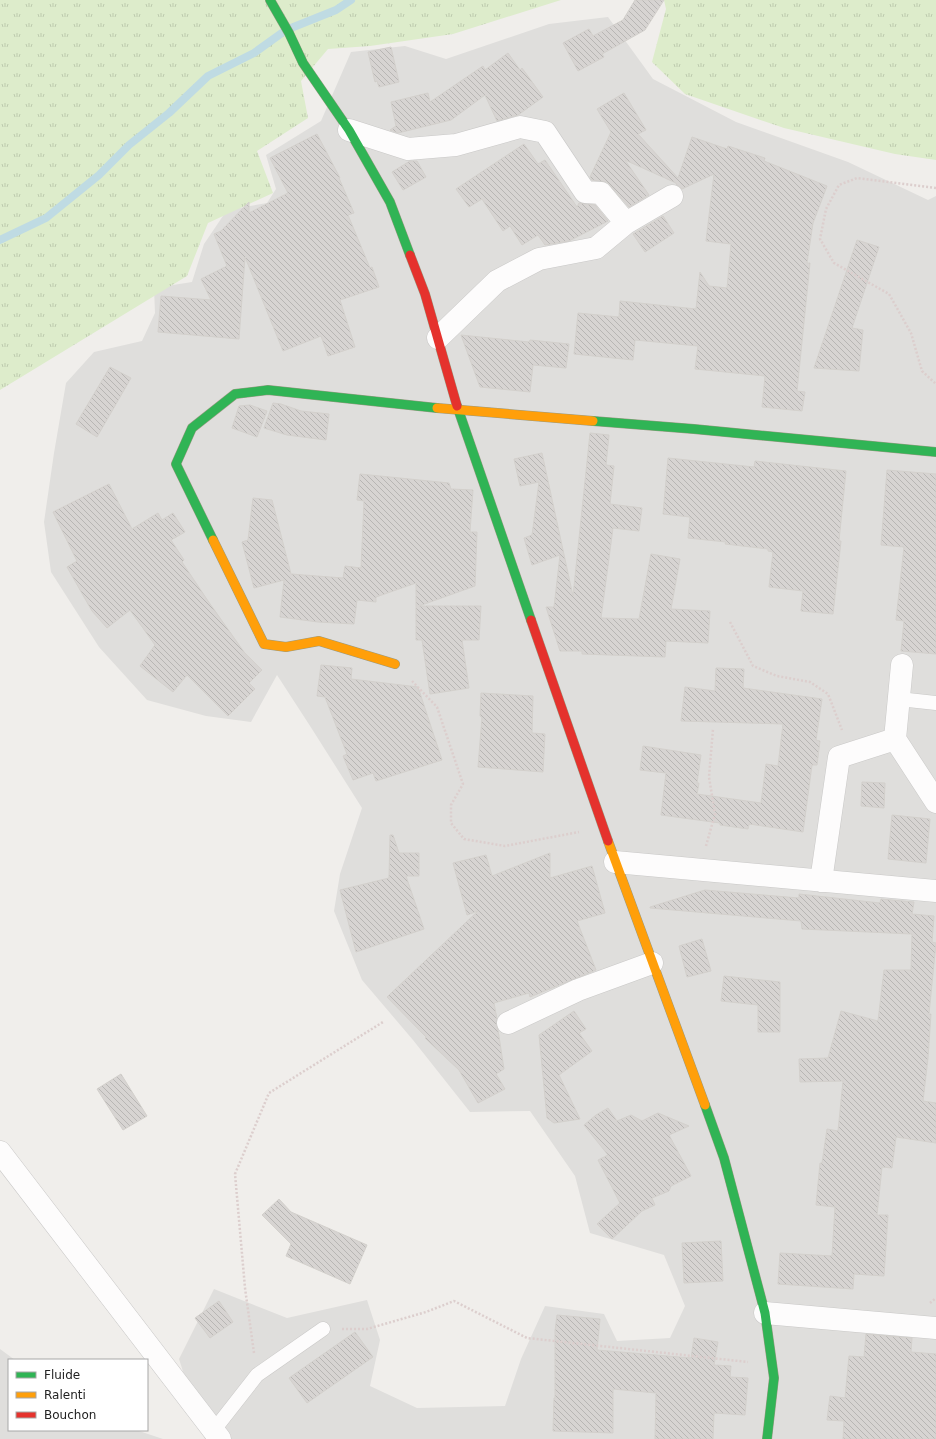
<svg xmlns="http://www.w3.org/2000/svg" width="936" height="1439" viewBox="0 0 936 1439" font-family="'DejaVu Sans',sans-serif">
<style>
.residential{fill:#dfdedc}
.grass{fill:url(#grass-tufts)}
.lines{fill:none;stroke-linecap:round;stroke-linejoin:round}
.stream{stroke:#bfdbe3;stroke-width:8}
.building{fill:url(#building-back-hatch);stroke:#d3d0cc}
.lane-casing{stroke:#c9c8c7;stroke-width:15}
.street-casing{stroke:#c9c8c7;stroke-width:23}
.fast-casing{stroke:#999a82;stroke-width:10}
.slow-casing{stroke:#999a82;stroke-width:10}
.jam-casing{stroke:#999a82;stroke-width:10}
.path{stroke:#dccecd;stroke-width:2.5;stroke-dasharray:2 2;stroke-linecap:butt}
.lane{stroke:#fdfcfc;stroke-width:14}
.street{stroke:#fdfcfc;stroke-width:22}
.fast{stroke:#30b455;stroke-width:9}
.slow{stroke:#ff9f0a;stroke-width:9}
.jam{stroke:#e5322d;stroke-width:9}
</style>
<defs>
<pattern id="grass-tufts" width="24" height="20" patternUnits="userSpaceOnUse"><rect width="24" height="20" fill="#ddeccb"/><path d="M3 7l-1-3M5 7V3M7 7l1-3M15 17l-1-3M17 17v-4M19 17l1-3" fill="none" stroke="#bdcaae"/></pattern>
<pattern id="building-back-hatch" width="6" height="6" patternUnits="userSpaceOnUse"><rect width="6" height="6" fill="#d7d4d2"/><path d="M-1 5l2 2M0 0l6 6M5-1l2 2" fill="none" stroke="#b8b6b4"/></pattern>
</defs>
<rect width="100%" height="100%" fill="#f0eeeb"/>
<path class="residential" d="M608,17L653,79L736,122L848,162L928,200L936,196V1439H205L179,1359L214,1289L287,1318L367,1300L380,1340L370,1386L417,1408L505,1406L521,1359L545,1306L604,1314L617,1341L670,1338L685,1306L664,1255L590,1233L575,1176L530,1111L470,1112L413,1040L362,980L334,911L340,874L362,808L312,729L277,675L251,722L206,716L147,700L99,647L51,572L44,522L54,453L66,383L94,352L142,341L155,313L154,288L192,282L204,244L227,210L267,203L276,189L266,155L321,121L351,52L405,46L446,59L549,24Z
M0,1349L15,1360H9V1430H136L163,1439H0Z"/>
<path class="grass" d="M0,0H561L453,34L370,46L328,49L301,81L308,118L257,151L273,193L208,223L187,276L0,390Z
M664,0H936V160L895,154L784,128L685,94L652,62L666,9Z"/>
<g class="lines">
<path class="stream" d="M0,240L46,218L99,175L129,145L169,113L208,76L254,53L286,30L336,10L351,0"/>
</g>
<path class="building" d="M635,0H664L645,30L602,54L604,57L578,71L563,43L589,29L593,36L623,20Z
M391,47L399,82L379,87L377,81L375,82L368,52Z
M508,53L520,70L522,68L543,97L518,115L497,121L485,95L451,120L398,133L390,130L396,126L391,102L428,93L430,102L483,66L485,70Z
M624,93L646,130L638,134L678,178L692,137L727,149L728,146L765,158L764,161L827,186L813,223L807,263H810L797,391L805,392L802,411L762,407L765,376L695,369L698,346L635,340L633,360L574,354L578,313L619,317L620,301L696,309L700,272L709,286L727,288L731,244L706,241L714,174L682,189L676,184V183L625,160L649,195L629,207L607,182L592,180L590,177L611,132L597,109Z
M317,134L340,178H339L354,213L348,215L370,268L372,267L379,287L340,300L355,347L328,356L321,336L283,351L245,257L239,339L158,332L161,296L211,300L201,279L227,266L214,234L221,231L249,202V213L288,193L270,158Z
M524,144L538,164L545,160L577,207L579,203L595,205L608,221L569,241L545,245L538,235L522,245L510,226L503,231L482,199L469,207L456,189Z
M410,161H417L426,177L403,190L392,172Z
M663,216L674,233L645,252L633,234Z
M857,240L879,247L852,328L863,330L859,371L814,368Z
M461,335L529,342L530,340L569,344L566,368L533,365L530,392L480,387Z
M110,367L131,378L97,437L76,424Z
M273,403L281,404L301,411L329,414L326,440L287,435L264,428Z
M250,405L267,411L257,437L232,428L239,406Z
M590,433L609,435L606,465L614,466L610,504L642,508L639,531L613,528L601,618L639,619L651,554L680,559L671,609L710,611L708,643L666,641L665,657L582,654V651H560L546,607H554L560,555L532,565L524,538L532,535L539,482L520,486L514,459L542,453L573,596Z
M668,458L754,467L755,461L846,471L839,541H841L833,614L801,611L803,591L769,587L773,552L768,551V549L725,544L726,542L688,538L690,517L663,514Z
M887,470L936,474V654L901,651L904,621L896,620L904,547L881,545Z
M360,474L449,483L451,489L473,490L470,532H477L475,586L419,606H481L479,640H462L469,688L430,694L422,640H416V583L376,597V602L357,600L354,624L318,622L280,617L284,580L254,588L242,542L248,540L253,498L272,500L291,574L343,578L345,566L361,568L364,501L357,500Z
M109,484L132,529L158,513L162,520L173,513L185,532L171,540L184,560L182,562L208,601L244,652L262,670L249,683L255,689L228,716L187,675L173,692L140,666L155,645L130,610L107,628L92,611L67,567L77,561L53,512Z
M321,665L352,668L351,679L418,687L442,760L376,781L373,773L353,780L343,756L347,754L325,697L317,696Z
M716,668L744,669L743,688L822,699L816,740L820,741L817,765H812L803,832L749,824L748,829L720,825V823L661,815L666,773L640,770L643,746L701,755L697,783H699L697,794L761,803L766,764L778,766L783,724L681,721L685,687L715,691Z
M481,693L533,696L532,733L545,734L543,772L478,767L482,717L480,716Z
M862,782L885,783L884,808L861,806Z
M892,815L930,819L926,863L888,859Z
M390,835H393L399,853H419V876H406L424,929L356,952L340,890L389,878Z
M550,853V878L592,866L605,913L577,921L596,970L530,997L529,993L494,1003L497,1019L496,1022L498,1030L504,1069L496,1074L505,1089L478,1103L459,1070L425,1038L426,1037L387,997L478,911L467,915L453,863L486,855L492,876Z
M705,890L799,898V894L880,903L881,899L914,902L912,914L934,916L932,942L936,943L929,1014H931L928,1058L923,1101L936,1103V1143L896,1137L892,1168L882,1167L877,1215H888L884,1276L854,1274L853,1289L778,1284L780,1253L832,1256L835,1207L816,1205L820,1163H822L827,1129L838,1131L843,1081L800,1082L799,1059L828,1058L841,1011L878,1021L884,970H911L912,934L802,929L801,921L650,908V907Z
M702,939L711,971L687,977L679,946Z
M724,976L780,982V1032H758V1005L721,1001Z
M574,1011L586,1029L579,1033L592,1051L559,1075L580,1119L554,1123L547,1118L539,1035Z
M121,1074L147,1116L123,1130L97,1089Z
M608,1108L617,1121L631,1115L642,1121L658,1113L689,1126L669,1135L691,1176L671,1186L669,1191L652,1198L655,1205L642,1211L612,1239L597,1224L620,1203L598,1160L608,1155L584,1125L596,1115Z
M279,1199L291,1212L367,1245L350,1284L286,1256L291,1244L262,1215Z
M721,1241L723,1281L684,1283L682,1243Z
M219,1301L233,1322L210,1338L195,1318Z
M557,1315L600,1319L597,1350L691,1358L694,1338L718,1342L714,1365L731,1366L730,1377L748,1378L745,1415L714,1413L713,1439H655L656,1393L613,1389V1433L553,1431L554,1398H555V1331Z
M355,1332L373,1357L307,1403L289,1378Z
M866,1334L912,1338L911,1352L936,1354V1439H843L844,1421L827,1420L830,1396L845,1398L849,1356L864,1357Z"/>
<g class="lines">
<g class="lane-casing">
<path id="lane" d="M899,699L936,703
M214,1430L257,1375L323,1329"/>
</g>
<g class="street-casing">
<path id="street" d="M349,130L408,149L456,145L520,127L545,132L585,192L601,193L626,223
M438,338L497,281L539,259L596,248L626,223L672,196
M902,665L895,739L936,802
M615,862L936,891
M821,881L839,757L895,739
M508,1023L578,990L652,963
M0,1152L220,1439
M765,1313L936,1328"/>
</g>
<g class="fast-casing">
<path id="fast" d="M270,0L289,33L303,63L349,130L390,202L410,255
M457,406L531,620
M593,421L694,429L936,452
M213,540L176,464L192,428L235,394L268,390L437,408
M705,1105L724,1158L765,1313L774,1378L767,1439"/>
</g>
<g class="slow-casing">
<path id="slow" d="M437,408L593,421
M213,540L264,644L286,647L319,641L395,664
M608,841L705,1105"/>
</g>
<g class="jam-casing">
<path id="jam" d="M410,255L425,294L457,406
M531,620L608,841"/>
</g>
<path class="path" d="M936,188L857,178L839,185L826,209L820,239L834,263L889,294L911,333L922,371L936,384
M730,622L753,666L777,676L810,682L828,694L842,730
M412,681L437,707L463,784L451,805V823L464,839L505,846L579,832
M706,846L715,814L709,777L713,729
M930,1303L936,1298
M342,1329H367L426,1312L454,1301L527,1338L748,1362
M254,1353L245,1288L235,1174L269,1093L383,1022"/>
<use href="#lane" class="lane"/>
<use href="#street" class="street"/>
<use href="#fast" class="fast"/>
<use href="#slow" class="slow"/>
<use href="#jam" class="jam"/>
</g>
<rect x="8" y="1359" width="140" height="72" fill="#ffffff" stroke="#a7a7a7"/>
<rect x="16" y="1372" width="20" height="6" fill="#30b455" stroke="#a7a7a7"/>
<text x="44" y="1379" font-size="12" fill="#222222">Fluide</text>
<rect x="16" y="1392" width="20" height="6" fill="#ff9f0a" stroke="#a7a7a7"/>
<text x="44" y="1399" font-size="12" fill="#222222">Ralenti</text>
<rect x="16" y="1412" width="20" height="6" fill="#e5322d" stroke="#a7a7a7"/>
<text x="44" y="1419" font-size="12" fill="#222222">Bouchon</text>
</svg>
